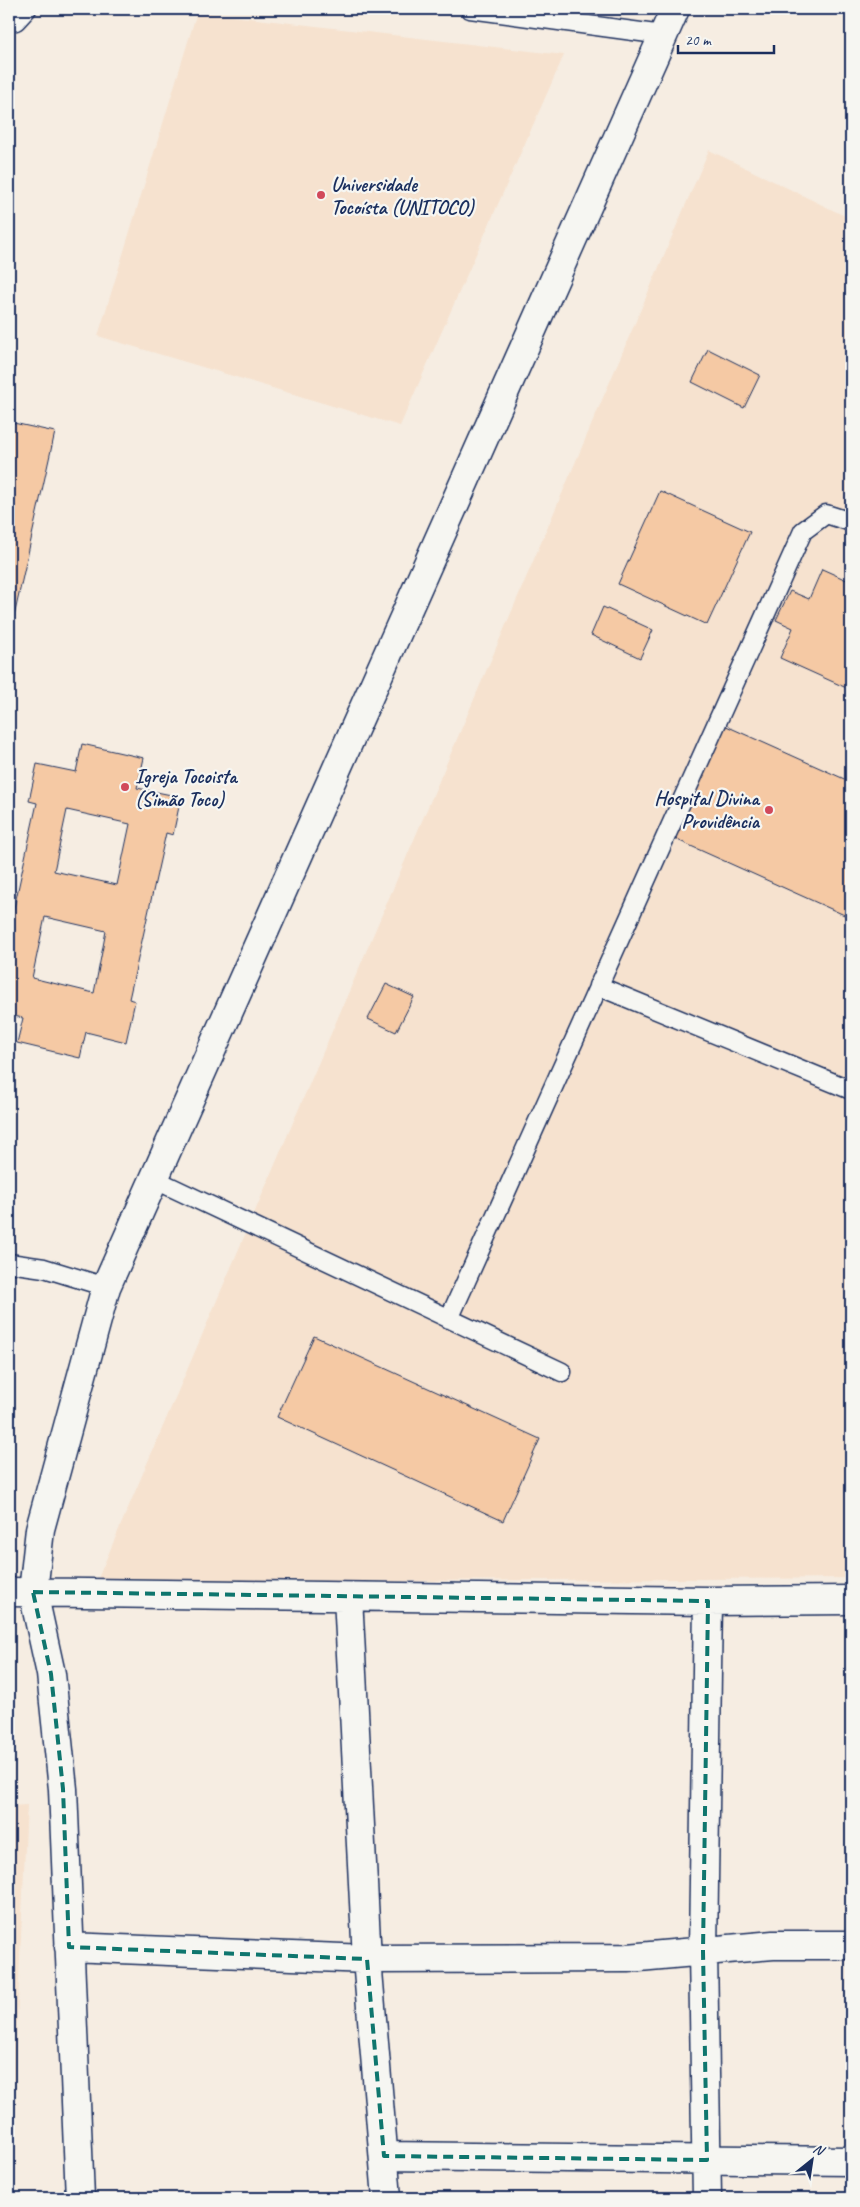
<svg xmlns="http://www.w3.org/2000/svg" width="860" height="2207" viewBox="0 0 860 2207" font-family="Caveat,sans-serif">
<style>
.built{fill:#f6e2cf}
.building{fill:#f5c9a4;stroke:#1b2f5e;fill-rule:evenodd}
.lines{fill:none;stroke-linecap:round;stroke-linejoin:round}
.service-casing{stroke:#1b2f5e;stroke-width:21}
.minor-casing{stroke:#1b2f5e;stroke-width:31}
.service{stroke:#f6f6f2;stroke-width:18}
.minor{stroke:#f6f6f2;stroke-width:28}
.marked{fill:none;stroke:#0f766e;stroke-width:4;stroke-dasharray:10 6;stroke-linejoin:round}
.poi-dot{fill:#d1495b;stroke:#f6f6f2;stroke-width:2}
.labels{text-anchor:middle;stroke-width:4.5;stroke-linejoin:round;paint-order:stroke}
.poi-label{font-size:20px;font-weight:bold;fill:#1b2f5e;stroke:#f6f6f2;text-anchor:start}
</style>
<rect width="100%" height="100%" fill="#f6ede2"/>
<filter id="ink" filterUnits="userSpaceOnUse"><feTurbulence type="fractalNoise" baseFrequency=".02" numOctaves="2"/><feDisplacementMap in="SourceGraphic" scale="10" xChannelSelector="R" yChannelSelector="G"/><feConvolveMatrix kernelMatrix="1 2 1 2 8 2 1 2 1" color-interpolation-filters="sRGB"/></filter>
<g filter="url(#ink)">
<path class="built" d="M197,12L564,55L400,426L98,336Z
M709,150L851,219V1578L96,1583Z
M27,1805L9,2198V1806Z"/>
<path class="building" d="M708,349L760,375L744,408L692,382Z
M9,422L55,432L9,639Z
M660,491L750,532L707,625L618,584Z
M822,569L851,582V690L780,658L793,628L776,620L790,591L809,599Z
M603,607L653,630L640,658L591,635Z
M724,725L851,782V918L673,838Z
M82,744L144,758L137,788L181,797L173,835L166,833L129,999L135,1001L126,1042L86,1032L80,1058L17,1043L23,1018L9,1015V931L37,803L29,801L37,764L76,772ZM67,810L130,824L117,885L54,871ZM45,917L106,931L94,993L32,978Z
M386,984L414,997L396,1032L368,1019Z
M314,1336L540,1439L503,1521L277,1417Z
M850,1790H851V1923H849Z"/>
<g class="lines">
<g class="service-casing">
<path id="service" d="M470,9L663,35
M9,23L16,21L27,9
M598,986L851,1090
M154,1179L562,1372
M9,1263L44,1268L106,1287
M449,1319L803,531L826,514L851,522"/>
</g>
<g class="minor-casing">
<path id="minor" d="M9,1592L708,1601L851,1600
M348,1597L367,1959L387,2198
M69,1947L367,1959L628,1958L773,1945H851
M384,2156L851,2161
M80,2198L63,1789L51,1674L33,1592L40,1529L106,1287L675,9
M707,2198L703,1951L708,1601"/>
</g>
<use href="#service" class="service"/>
<use href="#minor" class="minor"/>
</g>
</g>
<path class="marked" d="M33,1592L708,1601L703,1951L707,2160L384,2156L367,1959L69,1947L63,1789L51,1674Z"/>
<g class="poi-dot">
<circle cx="321" cy="195" r="5"/>
<circle cx="125" cy="787" r="5"/>
<circle cx="769" cy="810" r="5"/>
</g>
<g class="labels">
<g class="poi-label">
<text x="331" y="191">Universidade<tspan x="331" dy="23">Tocoísta (UNITOCO)</tspan></text>
<text x="135" y="783">Igreja Tocoista<tspan x="135" dy="23">(Simão Toco)</tspan></text>
<text x="759" y="805" text-anchor="end">Hospital Divina<tspan x="759" dy="23">Providência</tspan></text>
</g>
</g>
<rect width="860" height="2207" fill="none" stroke="#f6f6f2" stroke-width="30"/>
<rect x="15" y="15" width="830" height="2177" fill="none" stroke="#1b2f5e" stroke-width="2" filter="url(#ink)"/>
<g transform="translate(812 2160) rotate(30)" stroke="#f6f6f2" stroke-width="4" paint-order="stroke">
<path d="M0-4L9 19L0 12L-9 19Z" fill="#1b2f5e"/>
<text y="-8" font-size="14" font-weight="bold" text-anchor="middle" fill="#1b2f5e">N</text>
</g>
<path d="M678 45v8h96v-8" fill="none" stroke="#1b2f5e" stroke-width="2.5"/>
<text x="685" y="45" font-size="15" fill="#1b2f5e" stroke="#f6f6f2" stroke-width="4" paint-order="stroke">20 m</text>
</svg>
